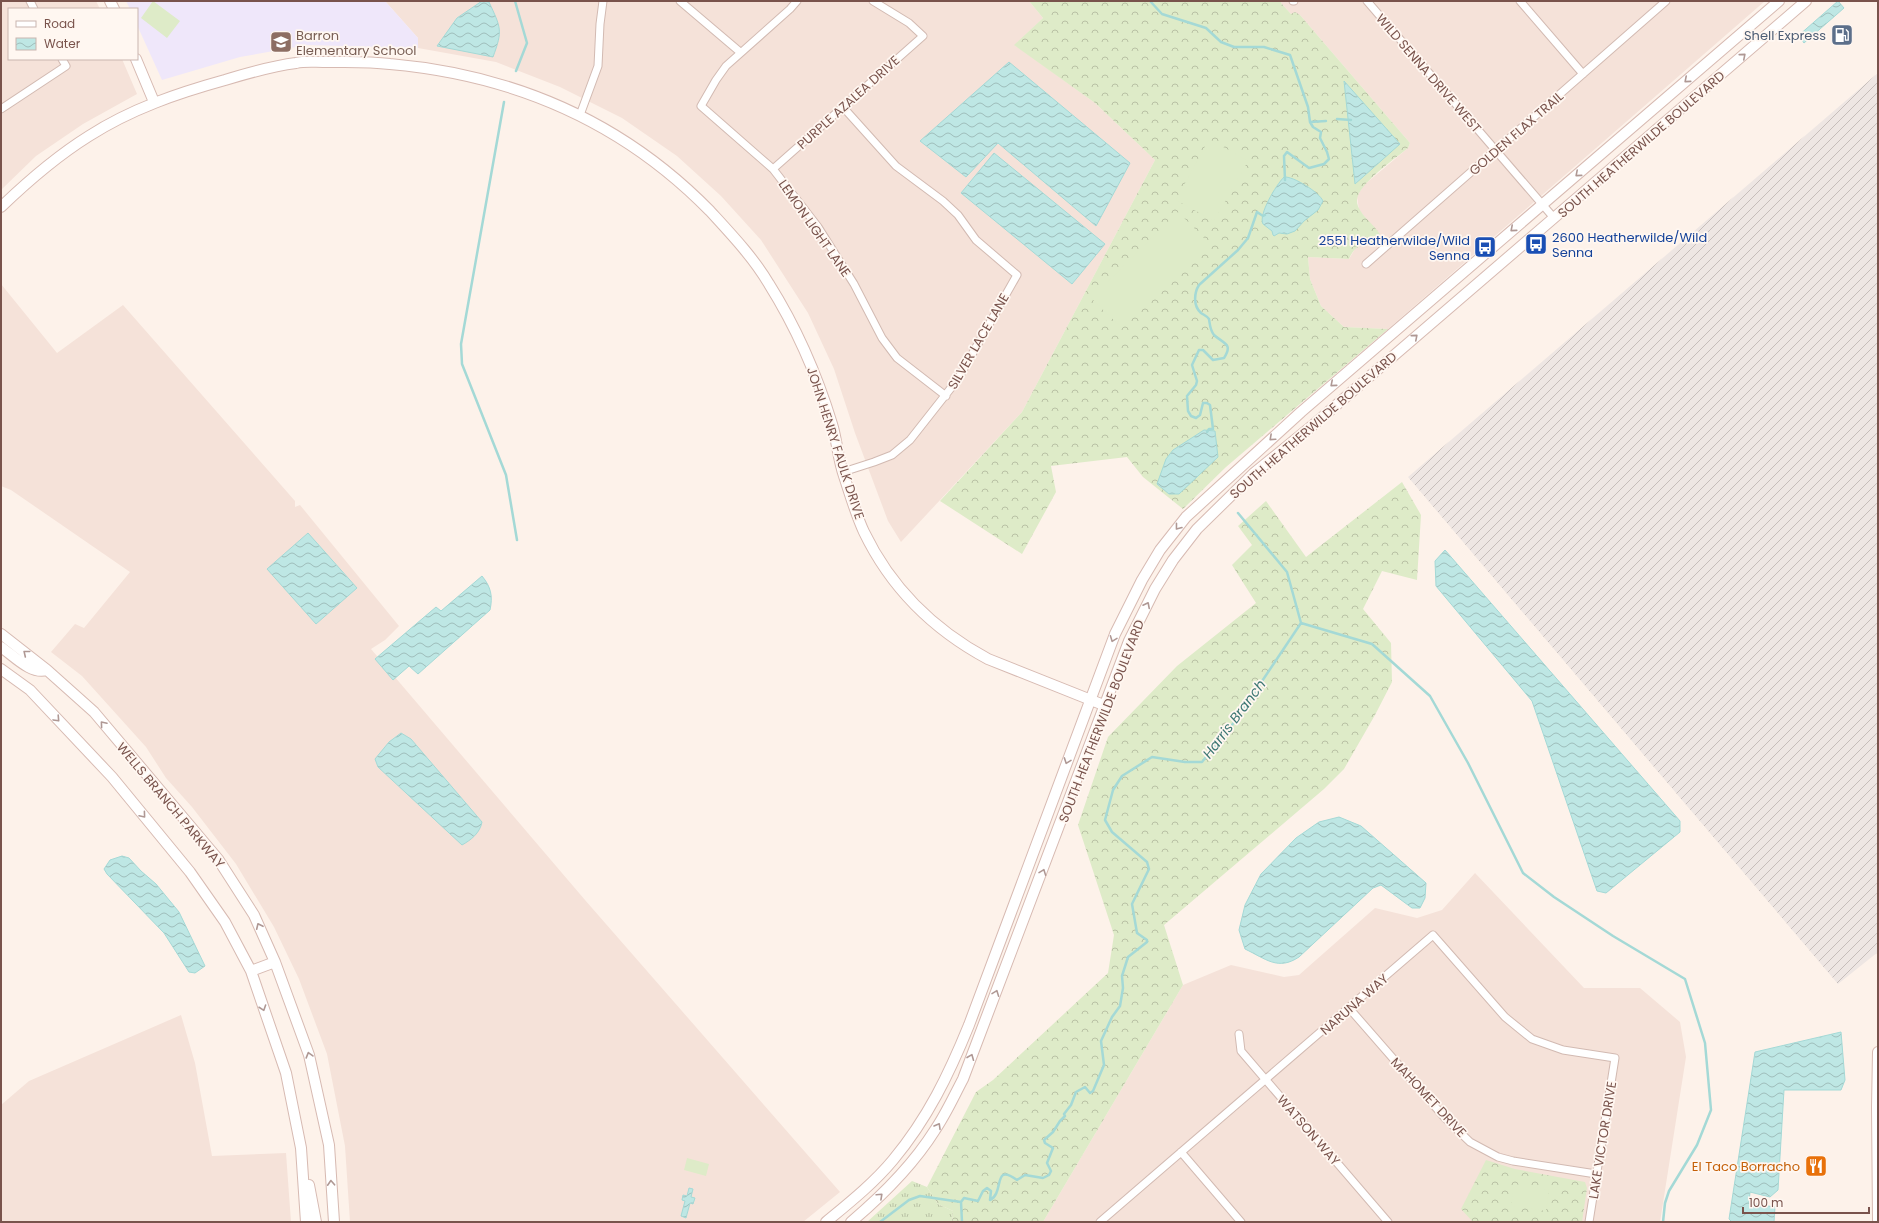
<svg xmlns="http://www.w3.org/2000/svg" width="1879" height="1223" viewBox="0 0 1879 1223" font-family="Poppins,sans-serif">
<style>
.residential{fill:#f5e2d9}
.industrial{fill:url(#industrial-furrows)}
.education{fill:#efe7fa}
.grass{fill:url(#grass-tufts)}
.forest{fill:url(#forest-crowns)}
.pitch{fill:#deebc8}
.water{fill:url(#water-waves);stroke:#a4d9d6}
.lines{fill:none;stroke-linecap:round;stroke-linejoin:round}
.stream{stroke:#a4d9d6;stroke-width:2.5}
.street-casing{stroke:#d2bab2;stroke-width:9}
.secondary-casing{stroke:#d7bab2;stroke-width:12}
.street{stroke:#fff;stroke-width:7}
.secondary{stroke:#fff;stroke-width:10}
.oneway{stroke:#af9894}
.labels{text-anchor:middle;stroke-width:3.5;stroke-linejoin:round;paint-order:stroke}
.education-label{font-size:13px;fill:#785e54;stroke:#fff7f1;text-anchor:start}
.service-label{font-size:13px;fill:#4e5e75;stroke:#fff7f1;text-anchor:end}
.street-label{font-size:13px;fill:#79534c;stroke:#fff7f1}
.transit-label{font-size:13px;fill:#164399;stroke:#fff7f1;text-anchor:start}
.food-label{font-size:13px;fill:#c56008;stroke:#fff7f1;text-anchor:end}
.water-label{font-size:14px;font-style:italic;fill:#3c7673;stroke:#fff7f1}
</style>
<defs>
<pattern id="industrial-furrows" width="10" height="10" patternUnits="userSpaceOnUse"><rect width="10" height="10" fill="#eee6e3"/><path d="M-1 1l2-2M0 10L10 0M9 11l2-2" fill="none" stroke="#c6bdba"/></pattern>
<pattern id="grass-tufts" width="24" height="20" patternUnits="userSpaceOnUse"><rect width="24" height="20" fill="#deebc8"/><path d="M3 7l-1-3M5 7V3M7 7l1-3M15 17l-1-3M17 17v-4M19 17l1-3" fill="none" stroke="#b9c1a5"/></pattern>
<pattern id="forest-crowns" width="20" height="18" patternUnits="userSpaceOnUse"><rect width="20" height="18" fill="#deebc8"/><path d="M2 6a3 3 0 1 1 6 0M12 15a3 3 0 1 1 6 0" fill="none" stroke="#b9c1a5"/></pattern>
<pattern id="water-waves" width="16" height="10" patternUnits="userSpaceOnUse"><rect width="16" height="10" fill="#bee7e4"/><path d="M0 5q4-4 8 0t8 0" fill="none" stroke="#9fbebb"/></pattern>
</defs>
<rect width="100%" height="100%" fill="#fdf2ea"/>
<path class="residential" d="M1,1H96L100,9H9V59H122L137,94L83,124L36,156L1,190Z
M385,1H1029L1043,18L1015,45L1095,103L1155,160L1022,412L901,542L888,521L855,433L834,369L808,313L761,240L721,196L677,156L622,118L560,87L496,62L418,48V38Z
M1282,1H1765L1388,329L1344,327L1321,306L1310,279L1308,257L1349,259L1356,247L1381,236L1359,210L1357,196L1364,185L1408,148L1410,143L1300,15L1291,14L1281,3Z
M1,284L57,353L123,305L295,501V507L300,505L399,626L385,640L371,649L585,900L840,1192L803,1222H350L345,1146L327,1054L299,979L274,927L236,864L192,807L166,778L146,747L82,676L51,652L75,624L84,628L130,572L11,490L1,486Z
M1475,873L1584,988H1640L1680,1022L1686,1057L1660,1222H1043L1183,985L1231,965L1284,977L1299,975L1375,908L1417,918L1442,910Z
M181,1015L195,1063L212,1156L286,1153L291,1222H1V1105L29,1081Z"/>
<path class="industrial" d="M1878,73V952L1838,984L1408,477Z"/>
<path class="education" d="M126,1H385L418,38V48L307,45L240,57L162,80L137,25V9H130Z"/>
<path class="grass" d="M912,1181L927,1187L938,1204L953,1211L952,1222H867Z"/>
<path class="forest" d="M1029,1H1282L1281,3L1291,14L1295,12L1300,15L1410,143L1408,148C1396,158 1358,184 1357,200C1356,216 1385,230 1382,243L1380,245C1365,243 1355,244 1349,259L1308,257L1310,279L1321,306L1344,327L1388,329L1226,467L1183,509L1143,477L1127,457L1051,466L1056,492L1022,554L940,501L1022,412L1155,160L1095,103L1014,45L1043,18Z
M1402,482L1421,515L1417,580L1382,571L1363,609L1391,643L1392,682L1375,715L1344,769L1324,789L1164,925L1183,985L1043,1222H952L953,1211L938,1204L927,1187L976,1092L993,1080L1108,973L1114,935L1078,825L1108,737L1177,666L1256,603L1232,565L1252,545L1238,526L1266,501L1306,557Z
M1486,1160L1515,1169L1585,1182L1587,1188L1582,1222H1473L1461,1209Z"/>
<path class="pitch" d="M153,1L180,21L167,38L141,18Z
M1209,139L1248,161L1214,221L1176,200Z
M1178,212L1208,242L1122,328L1091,298Z
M687,1158L709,1164L706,1176L684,1170Z
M1514,1184L1549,1190L1546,1211L1511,1206Z"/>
<path class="water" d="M482,1L489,2C501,28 503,30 493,57L437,46L457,18Z
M1838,1L1844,8L1804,43L1798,36Z
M1009,62L1130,163L1096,226L998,143L966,177L920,141Z
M1344,81L1400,144L1355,184Z
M994,153L1105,244L1072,284L961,193Z
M1284,177C1293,176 1319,192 1323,201L1318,210L1304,221L1295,231L1287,234L1279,233L1274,236L1273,235L1272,231L1263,224C1258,215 1276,185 1284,177Z
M1204,430L1215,431L1218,457L1179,494H1169L1157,484L1166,459L1173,450Z
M308,533L357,588L316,624L267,569Z
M1445,550L1680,821V832L1606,893L1597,891L1532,701L1436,586L1435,561Z
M482,576C491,587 493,596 490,610L418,674L409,666L393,680L375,659L436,607L441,611Z
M401,733L411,739L482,822C480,833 471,840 462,845L378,767L375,759L389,742Z
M1339,817L1361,826L1426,883L1425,898L1420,908H1412L1381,885L1373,888L1299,957C1278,971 1266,959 1245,949L1239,930L1245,905L1261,874L1296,838L1319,822Z
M122,856L129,858L141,871L156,884L179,912L205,966L195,973L189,972L164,933L107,874L104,869L110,860Z
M1841,1032L1845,1080L1841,1090H1784L1778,1190L1770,1197L1750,1192L1749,1203L1775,1207L1774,1222H1732L1729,1219L1755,1052Z
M689,1188L693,1189L691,1197L695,1198L693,1204L690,1203L686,1218L681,1216L685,1201L682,1200L683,1195L687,1196Z"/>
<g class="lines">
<path class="stream" d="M515,1L527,43L516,71
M1150,1L1162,14L1206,28L1221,42L1234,47H1264L1290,55L1308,107L1310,122L1313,127L1321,132L1320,138L1327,152L1329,159L1324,164L1309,168L1287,152L1284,156L1285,180
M504,102L461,344L462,364L506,475L517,540
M1337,119L1351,120
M1310,122L1326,121
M1207,432L1209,429H1213L1210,405L1207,403H1203L1200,415L1196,418L1191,416L1188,411L1187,396L1196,385L1197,381L1192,365L1199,350H1203L1213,360L1224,358C1234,343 1222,343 1214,335C1210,330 1210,325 1209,319C1207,316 1204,315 1201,313C1193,306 1194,293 1199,285L1238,250L1248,238L1257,212L1263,216L1265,215
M1238,513L1287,572L1301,623
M1301,623L1372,644L1430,696L1468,763L1523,873L1554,897L1613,936L1685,979L1705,1043L1711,1110L1697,1145L1669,1191L1665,1203L1663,1222
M880,1222L909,1200L920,1196L961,1202
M962,1222L961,1202L964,1198L978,1201L983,1191L987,1188L991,1191L990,1200C1005,1193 992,1162 1017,1180L1025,1175L1043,1178L1049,1175L1051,1171L1047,1163L1053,1148L1045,1143L1044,1140L1053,1132L1060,1121L1065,1116L1064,1114L1071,1105L1076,1092L1085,1087L1090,1093L1093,1091L1104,1065L1101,1041L1112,1017L1120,1006L1123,988L1122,976L1128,957L1147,942V940L1137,933L1132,904L1149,869L1147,862L1112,832L1105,820L1113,790L1122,776L1152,757L1185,762H1202L1236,720L1301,623"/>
<g class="street-casing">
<path id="street" d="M30,1L34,9
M680,1L740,52
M797,1L790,9L726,66L716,80L701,106L773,169L818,227L854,284L882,338L897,358L946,396
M1293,1H1294
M1367,1L1554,218
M1520,1L1583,74
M842,106L896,166L943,201L958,215L976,240L1017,275L958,379L910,440L892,455L874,462L843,472
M1,109L66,66L62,59
M580,115L598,66L600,24L603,1
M773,169L923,36L909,23L873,1
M1366,264L1666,1
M1349,1008L1445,1118L1470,1142L1498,1157L1513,1161L1596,1174
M1239,1034L1241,1051L1388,1222
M1181,1152L1241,1222
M1100,1222L1433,935L1505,1017L1532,1039L1563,1050L1615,1058L1589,1222"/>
</g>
<g class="secondary-casing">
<path id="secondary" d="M110,1L114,9
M136,59L154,102
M1,207C28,181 57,156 89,136C131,109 178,93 225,80C248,73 272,66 296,63C305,61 314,62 323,62C345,62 367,61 390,64C514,75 622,121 710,211C731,234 753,257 769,284C796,327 817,375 832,424C837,440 838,459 844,476C850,494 856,515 864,532C891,588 934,630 988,659L1106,706
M1,634L47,670L94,712L218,859L254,915L275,962L309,1055L329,1145L334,1222
M1,647C14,656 31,675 47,670
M1,669L30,690L112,777L190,872L225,922L251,971L286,1073L301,1148L306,1222
M251,971L275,962
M1878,1052L1877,1107L1878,1220
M309,1185L316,1222
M826,1222C849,1203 874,1183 893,1160C928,1118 949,1074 969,1025L1115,634L1142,580L1160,550L1186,517L1301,412L1779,1
M851,1222C883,1195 913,1165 935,1130C946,1114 954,1096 963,1079L1129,641L1155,589L1173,560L1197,529L1253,474L1312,426L1806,1"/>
</g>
<use href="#street" class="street"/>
<use href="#secondary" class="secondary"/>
</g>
<defs><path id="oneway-chevron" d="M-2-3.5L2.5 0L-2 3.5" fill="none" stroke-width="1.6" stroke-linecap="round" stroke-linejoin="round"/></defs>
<g class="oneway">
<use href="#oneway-chevron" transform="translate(1743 56) rotate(-41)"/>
<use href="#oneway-chevron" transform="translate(1687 80) rotate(139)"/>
<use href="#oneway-chevron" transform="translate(1578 174) rotate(139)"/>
<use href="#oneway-chevron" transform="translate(1513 229) rotate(139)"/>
<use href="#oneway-chevron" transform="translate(1415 337) rotate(-41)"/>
<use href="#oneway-chevron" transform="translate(1333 384) rotate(139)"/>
<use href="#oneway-chevron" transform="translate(1272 438) rotate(138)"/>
<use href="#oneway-chevron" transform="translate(1178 527) rotate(128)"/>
<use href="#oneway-chevron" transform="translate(1147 605) rotate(-63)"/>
<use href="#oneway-chevron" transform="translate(1113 639) rotate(111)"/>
<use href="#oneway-chevron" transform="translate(26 653) rotate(-141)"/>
<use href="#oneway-chevron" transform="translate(57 719) rotate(47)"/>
<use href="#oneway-chevron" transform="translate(103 724) rotate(-130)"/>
<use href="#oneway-chevron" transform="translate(1067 761) rotate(110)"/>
<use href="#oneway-chevron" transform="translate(143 815) rotate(50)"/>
<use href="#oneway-chevron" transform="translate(1043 872) rotate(-69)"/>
<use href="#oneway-chevron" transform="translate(259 926) rotate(-115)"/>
<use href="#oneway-chevron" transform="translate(996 993) rotate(-69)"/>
<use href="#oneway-chevron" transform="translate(263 1008) rotate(71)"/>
<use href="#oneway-chevron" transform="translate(309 1055) rotate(-106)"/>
<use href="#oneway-chevron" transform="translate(971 1057) rotate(-68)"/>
<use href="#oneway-chevron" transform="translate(938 1126) rotate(-60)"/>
<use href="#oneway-chevron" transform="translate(331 1183) rotate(-93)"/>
<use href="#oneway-chevron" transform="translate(880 1196) rotate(-43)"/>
</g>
<defs>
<g id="fuel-square" transform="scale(1.15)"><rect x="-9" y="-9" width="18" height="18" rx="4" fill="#5c6f8a" stroke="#fff7f1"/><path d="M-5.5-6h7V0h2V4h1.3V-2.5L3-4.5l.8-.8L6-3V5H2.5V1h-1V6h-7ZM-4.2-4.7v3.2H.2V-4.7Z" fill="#fff"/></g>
<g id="school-square" transform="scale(1.15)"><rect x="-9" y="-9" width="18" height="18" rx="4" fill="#8d6e63" stroke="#fff7f1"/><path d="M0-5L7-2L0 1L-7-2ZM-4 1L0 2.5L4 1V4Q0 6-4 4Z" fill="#fff"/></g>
<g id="bus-square" transform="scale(1.15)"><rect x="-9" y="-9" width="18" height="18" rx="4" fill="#1a4fb4" stroke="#fff7f1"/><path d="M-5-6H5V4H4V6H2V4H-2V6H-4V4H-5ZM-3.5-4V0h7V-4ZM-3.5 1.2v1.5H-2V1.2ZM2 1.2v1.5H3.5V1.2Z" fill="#fff"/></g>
<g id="restaurant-square" transform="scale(1.15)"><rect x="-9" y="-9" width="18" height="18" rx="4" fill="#e8710a" stroke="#fff7f1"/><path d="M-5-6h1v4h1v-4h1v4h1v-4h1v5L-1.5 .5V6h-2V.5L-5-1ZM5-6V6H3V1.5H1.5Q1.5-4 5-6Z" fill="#fff"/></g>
</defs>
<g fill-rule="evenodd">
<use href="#fuel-square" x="1842" y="35"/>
<use href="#school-square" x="281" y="42"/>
<use href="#bus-square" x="1536" y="244"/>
<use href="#bus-square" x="1485" y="247"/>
<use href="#restaurant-square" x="1816" y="1166"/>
</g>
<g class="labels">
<g class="education-label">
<text x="296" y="40">Barron<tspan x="296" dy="15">Elementary School</tspan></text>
</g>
<g class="service-label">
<text x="1826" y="40">Shell Express</text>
</g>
<g class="street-label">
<text transform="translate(1429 73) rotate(49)" y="5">WILD SENNA DRIVE WEST</text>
<text transform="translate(848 102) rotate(-42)" y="5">PURPLE AZALEA DRIVE</text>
<text transform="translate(1516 133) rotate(-41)" y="5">GOLDEN FLAX TRAIL</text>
<text transform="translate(1641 144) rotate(-41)" y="5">SOUTH HEATHERWILDE BOULEVARD</text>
<text transform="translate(815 228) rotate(55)" y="5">LEMON LIGHT LANE</text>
<text transform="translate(978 341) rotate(-60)" y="5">SILVER LACE LANE</text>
<text transform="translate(1313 425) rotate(-41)" y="5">SOUTH HEATHERWILDE BOULEVARD</text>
<text transform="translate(836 443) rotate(72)" y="5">JOHN HENRY FAULK DRIVE</text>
<text transform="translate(1101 721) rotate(-69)" y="5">SOUTH HEATHERWILDE BOULEVARD</text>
<text transform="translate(171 805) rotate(50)" y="5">WELLS BRANCH PARKWAY</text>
<text transform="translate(1354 1004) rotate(-41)" y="5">NARUNA WAY</text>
<text transform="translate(1429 1097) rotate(47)" y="5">MAHOMET DRIVE</text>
<text transform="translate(1309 1130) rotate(49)" y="5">WATSON WAY</text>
<text transform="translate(1602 1140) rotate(-81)" y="5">LAKE VICTOR DRIVE</text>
</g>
<g class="transit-label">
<text x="1552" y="242">2600 Heatherwilde/Wild<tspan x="1552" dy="15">Senna</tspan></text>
<text x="1470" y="245" text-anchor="end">2551 Heatherwilde/Wild<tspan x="1470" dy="15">Senna</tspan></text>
</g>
<g class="food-label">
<text x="1800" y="1171">El Taco Borracho</text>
</g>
<g class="water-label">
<text transform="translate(1234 719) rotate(-53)" y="5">Harris Branch</text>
</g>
</g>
<rect width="1879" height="1223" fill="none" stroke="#79534c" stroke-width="4"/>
<rect x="8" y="8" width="130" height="52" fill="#fff7f1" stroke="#c9b5af"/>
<rect x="16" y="21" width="20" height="6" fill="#ffffff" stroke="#c9b5af"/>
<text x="44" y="28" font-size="12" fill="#79534c">Road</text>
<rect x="16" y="38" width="20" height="12" fill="url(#water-waves)" stroke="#c9b5af"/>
<text x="44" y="48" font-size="12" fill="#79534c">Water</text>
<path d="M1743 1207v6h126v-6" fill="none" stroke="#79534c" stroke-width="2"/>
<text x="1749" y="1207" font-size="12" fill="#79534c" stroke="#fff7f1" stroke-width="3" paint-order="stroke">100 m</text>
</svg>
